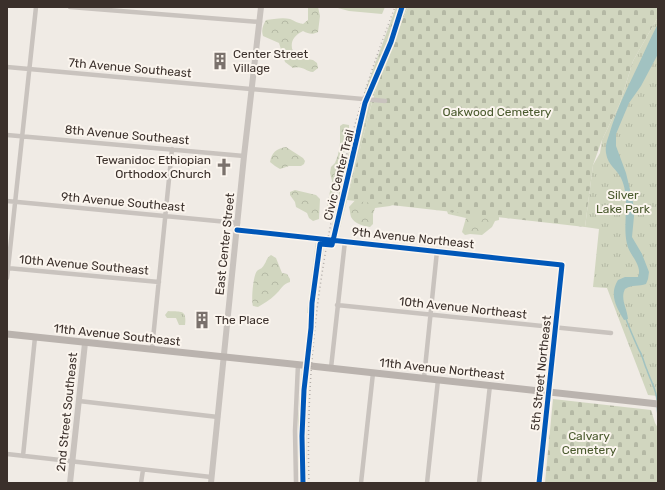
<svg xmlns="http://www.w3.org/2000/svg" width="665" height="490" viewBox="0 0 665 490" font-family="Rubik,sans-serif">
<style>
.forest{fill:url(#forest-crowns)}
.cemetery{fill:url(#cemetery-stones)}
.park{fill:url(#park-tufts)}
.garden{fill:#d1d6bf}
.water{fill:#a1c2c1}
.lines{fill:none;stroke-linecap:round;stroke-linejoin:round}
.stream{stroke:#a1c2c1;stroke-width:1.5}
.minor{stroke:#c9c3be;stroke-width:4.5}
.tertiary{stroke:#c9c3be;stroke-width:6}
.secondary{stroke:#bab3ae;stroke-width:7}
.rail{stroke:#b1aca8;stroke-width:1.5;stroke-dasharray:1 3;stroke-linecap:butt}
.cycleway-casing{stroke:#fbf5ee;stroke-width:8}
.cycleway{stroke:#0057b8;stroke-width:5}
.labels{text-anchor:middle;stroke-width:4;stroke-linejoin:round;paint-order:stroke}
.poi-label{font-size:12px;fill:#3b302b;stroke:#fbf5ee;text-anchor:start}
.street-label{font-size:12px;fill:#3b302b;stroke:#fbf5ee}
.park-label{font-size:12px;fill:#4a5a2e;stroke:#fbf5ee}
</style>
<defs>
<pattern id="forest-crowns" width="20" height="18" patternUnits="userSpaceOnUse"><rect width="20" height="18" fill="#d1d6bf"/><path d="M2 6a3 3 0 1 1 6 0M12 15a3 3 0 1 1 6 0" fill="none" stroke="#b4b8a4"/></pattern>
<pattern id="cemetery-stones" width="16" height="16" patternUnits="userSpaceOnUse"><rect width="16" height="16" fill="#d1d6bf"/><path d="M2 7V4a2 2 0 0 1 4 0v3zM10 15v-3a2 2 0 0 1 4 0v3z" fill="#b4b8a4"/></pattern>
<pattern id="park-tufts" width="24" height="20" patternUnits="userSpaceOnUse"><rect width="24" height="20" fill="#d1d6bf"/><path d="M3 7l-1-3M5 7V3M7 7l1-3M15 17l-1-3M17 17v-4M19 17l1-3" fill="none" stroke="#b4b8a4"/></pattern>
</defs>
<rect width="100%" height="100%" fill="#f0ebe5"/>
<path class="forest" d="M308,7H318L320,16L318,32C312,35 309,34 303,31C291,37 289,45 295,57L313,60L317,63L318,68L313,72C305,71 302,65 293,68L285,62L279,43L263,36C261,30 263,25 266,20C273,19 283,17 290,19C295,21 297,23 303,24L308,20Z
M343,124L349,125V131L329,220L326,221L325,217L332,181L330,173L331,167L335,163L338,155L340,143V126Z
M286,147L303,158L305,161L304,164L301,166H289L280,169L275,166L270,162C272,152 276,149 286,147Z
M295,190L316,195L320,199L319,219L313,221L309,218L307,213L296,207L295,202L290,195V192Z
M359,196L401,202L390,206L375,208L373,214V224L370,227C363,226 355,224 351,217C350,214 350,210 349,207Z
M450,207L499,214V220L495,221L492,227L482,235L470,234L465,235L462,232L466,218L448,214L447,211Z
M271,255L276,258L282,273L287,274L290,279V282C282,284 281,290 275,295C270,300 264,303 258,307L253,306C251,302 253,275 257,271C259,269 262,269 264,265C267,261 266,258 271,255Z"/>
<path class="cemetery" d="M408,7H658V17L633,61L620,103L602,140L593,165L585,227L347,200L371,106L384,63Z
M553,399L651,410L655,423L658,428V483H545Z"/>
<path class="park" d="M396,7H408L384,63L374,96L364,94Z
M658,17V396L648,395L607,288L593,287L599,229L585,227L593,165L600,153L602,140L620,103L633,61Z
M362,102H372L339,232L331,231L341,183Z
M316,241L325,242L318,278L309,359L306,358L310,314L307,313Z
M168,311C181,312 187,309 185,325H179L176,318H167L165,315Z
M302,369H308L306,427L307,483H299L298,421Z"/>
<path class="garden" d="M334,7H385L382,14L349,11Z"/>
<path class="water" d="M658,24V54L641,86L629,103L616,134V146L626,173L633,202L634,216L632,237L642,254L649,272L648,279L646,284C639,287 632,284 625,289C620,299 627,308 628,319L624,320C616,307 609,294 618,280L625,277H638C643,265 629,255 627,244C622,222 631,199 621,178C617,169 608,166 606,153C605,146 607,141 609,135C617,107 630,83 642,57C647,46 652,35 658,24Z"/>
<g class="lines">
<path class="stream" d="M626,319C630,330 634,339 639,350C643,356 644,364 647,370C651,382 657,390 657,402
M657,406L658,416"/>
<path class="minor" d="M70,7L260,22
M7,67L385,101
M7,135L244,156
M7,201L238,223
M237,230L562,265L549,391
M7,268L159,282
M7,278L36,7
M337,305L611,333
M152,349L172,149
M331,368L345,241
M424,378L437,251
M79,401L218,417
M7,454L211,477
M23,456L35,337
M141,483L143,470
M296,483L295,431L298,364
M361,483L373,373
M427,483L438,380
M479,483L490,385"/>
<path class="tertiary" d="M70,483L85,343
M211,483L244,156L261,7
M539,483L549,391"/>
<path class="secondary" d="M7,334L311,366L658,404"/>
<path class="rail" d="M309,483C304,318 335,160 395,7"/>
<g class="cycleway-casing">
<path id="cycleway" d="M237,230L562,265L539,483
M303,483L302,436L304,390L311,328L312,303L320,244L332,245L365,103L391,42L402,7"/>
</g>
<use href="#cycleway" class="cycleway"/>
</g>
<defs>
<g id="building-bare" transform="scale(1.38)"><path d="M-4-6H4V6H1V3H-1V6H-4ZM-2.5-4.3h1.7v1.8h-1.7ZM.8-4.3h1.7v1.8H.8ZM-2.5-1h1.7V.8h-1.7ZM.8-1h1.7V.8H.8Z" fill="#7a716c" stroke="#fbf5ee" stroke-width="2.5" paint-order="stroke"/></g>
<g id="church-bare" transform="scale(1.38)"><path d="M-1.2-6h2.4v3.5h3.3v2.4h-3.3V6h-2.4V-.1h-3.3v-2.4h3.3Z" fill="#7a716c" stroke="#fbf5ee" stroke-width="2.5" paint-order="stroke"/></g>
</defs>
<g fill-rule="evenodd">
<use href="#building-bare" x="220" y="61"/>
<use href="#church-bare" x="224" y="167"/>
<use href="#building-bare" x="202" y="320"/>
</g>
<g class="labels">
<g class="poi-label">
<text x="233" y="58">Center Street<tspan x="233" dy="14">Village</tspan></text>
<text x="211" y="164" text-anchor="end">Tewanidoc Ethiopian<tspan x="211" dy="14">Orthodox Church</tspan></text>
<text x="215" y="324">The Place</text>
</g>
<g class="street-label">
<text transform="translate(130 68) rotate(5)" y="4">7th Avenue Southeast</text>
<text transform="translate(127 135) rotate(5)" y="4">8th Avenue Southeast</text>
<text transform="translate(339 175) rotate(-76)" y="4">Civic Center Trail</text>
<text transform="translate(123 202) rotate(5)" y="4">9th Avenue Southeast</text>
<text transform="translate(413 238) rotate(6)" y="4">9th Avenue Northeast</text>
<text transform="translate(225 244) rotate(-84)" y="4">East Center Street</text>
<text transform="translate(84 265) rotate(5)" y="4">10th Avenue Southeast</text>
<text transform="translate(463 308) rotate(6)" y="4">10th Avenue Northeast</text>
<text transform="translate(117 335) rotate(6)" y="4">11th Avenue Southeast</text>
<text transform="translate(442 369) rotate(6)" y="4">11th Avenue Northeast</text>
<text transform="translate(541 373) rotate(-84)" y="4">5th Street Northeast</text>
<text transform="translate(67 412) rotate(-84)" y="4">2nd Street Southeast</text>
</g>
<g class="park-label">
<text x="497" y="116">Oakwood Cemetery</text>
<text x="623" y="199">Silver<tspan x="623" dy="14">Lake Park</tspan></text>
<text x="589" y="440">Calvary<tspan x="589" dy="14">Cemetery</tspan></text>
</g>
</g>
<rect width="665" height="490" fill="none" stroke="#3b302b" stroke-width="16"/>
</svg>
